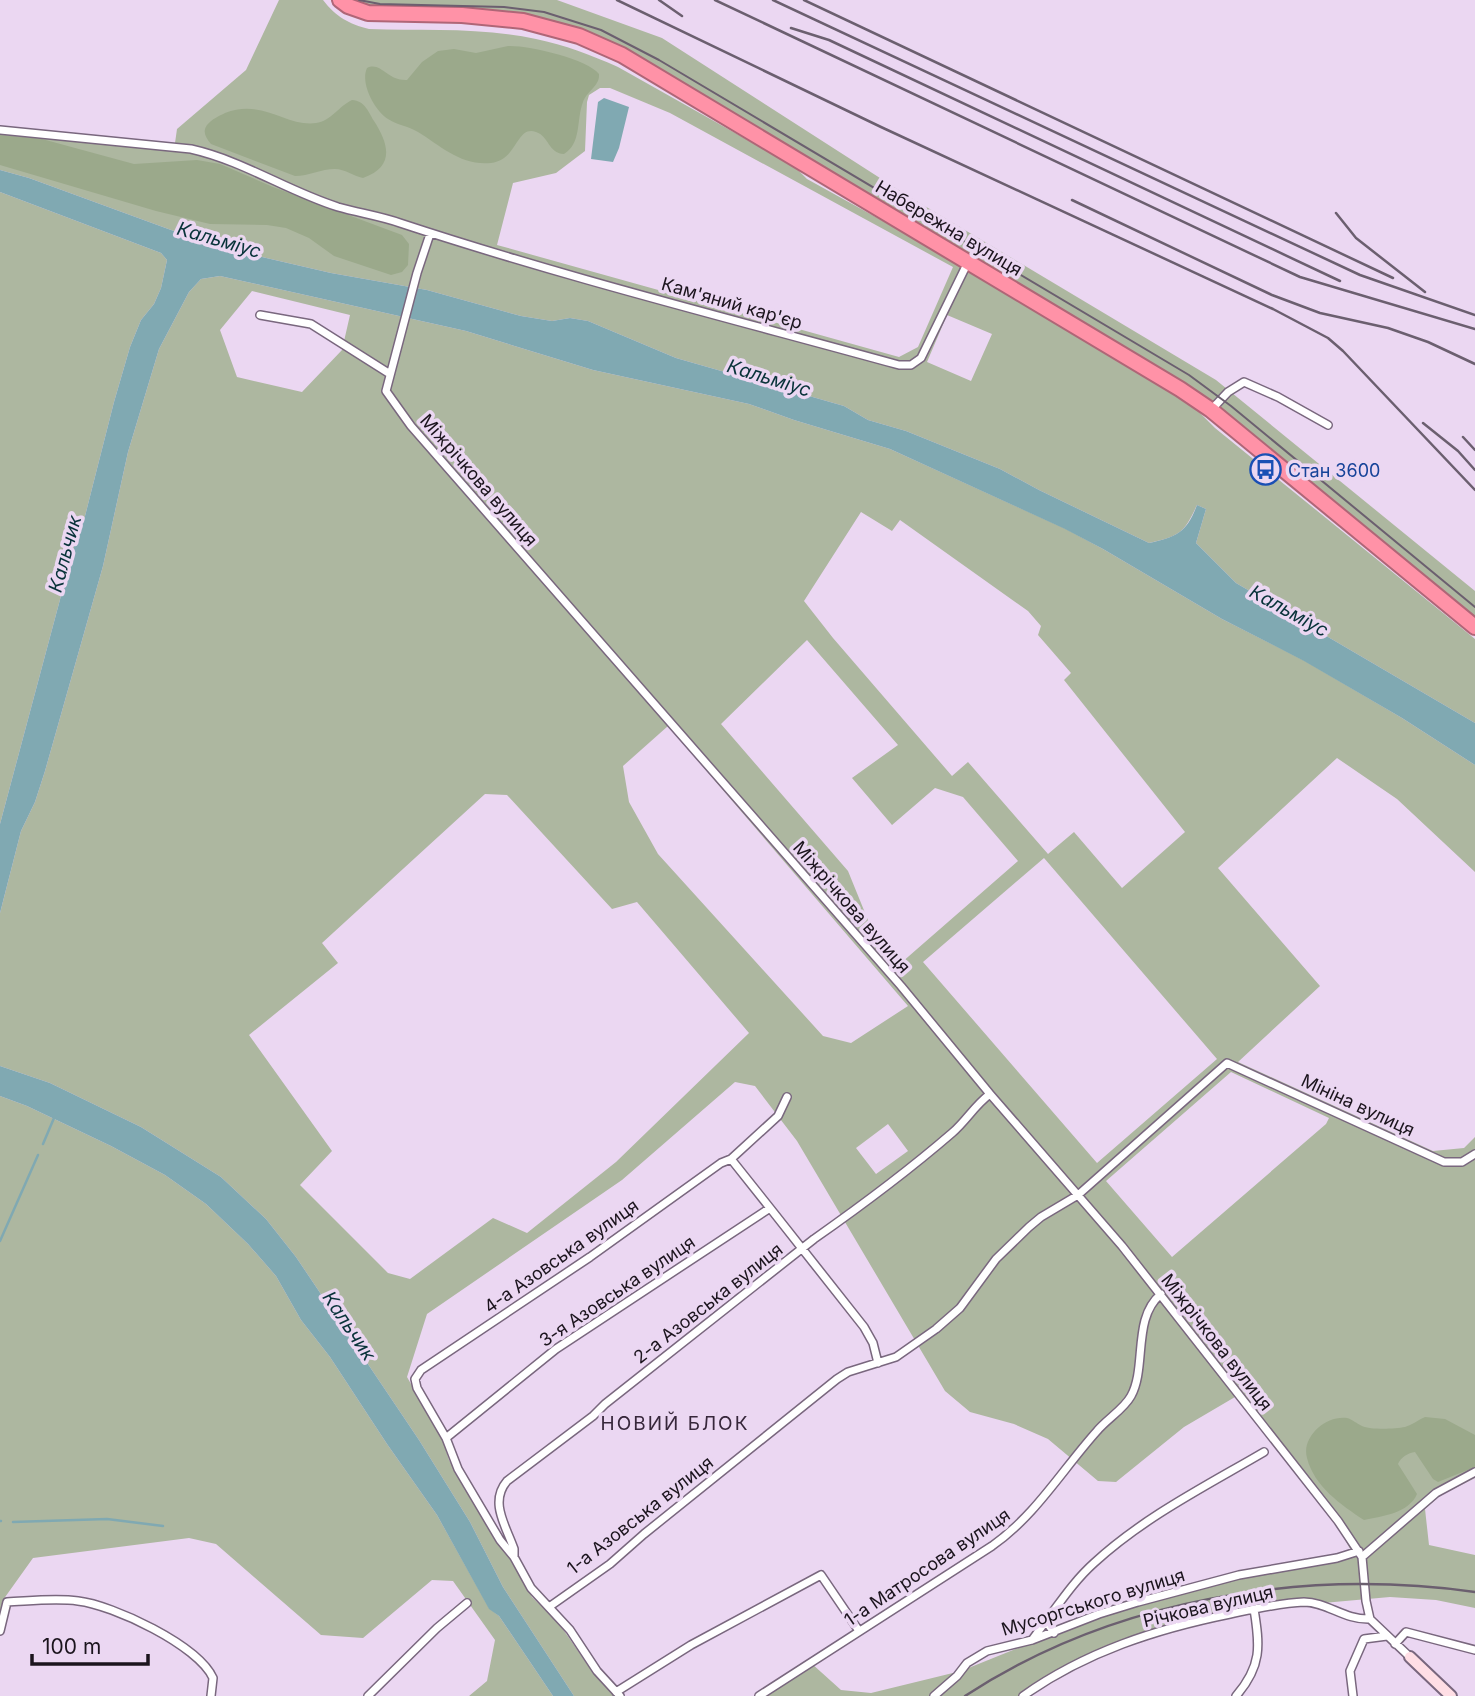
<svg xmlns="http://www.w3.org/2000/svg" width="1475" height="1696" font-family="Inter,sans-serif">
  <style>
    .green { fill: #adb7a0; fill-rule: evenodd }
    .forest { fill: #9ba98b }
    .water { fill: #80a9b2 }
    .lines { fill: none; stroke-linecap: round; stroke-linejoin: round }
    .stream { stroke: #80a9b2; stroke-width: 2.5 }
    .street-casing { stroke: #79677e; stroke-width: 10 }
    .secondary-casing { stroke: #79677e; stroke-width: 14 }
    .highway-casing { stroke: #af6677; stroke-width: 18 }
    .street { stroke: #fff; stroke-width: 7 }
    .secondary { stroke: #ffdee5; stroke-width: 10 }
    .highway { stroke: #ff92a7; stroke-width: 14 }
    .tram { stroke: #6b5f6f; stroke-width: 2 }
    .rail { stroke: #6b5f6f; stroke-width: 2.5 }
    .labels { text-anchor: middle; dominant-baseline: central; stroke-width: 7; stroke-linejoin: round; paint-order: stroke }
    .street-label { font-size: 18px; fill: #1b141d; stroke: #ebd7f2 }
    .transit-label { font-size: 18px; fill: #164399; stroke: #ebd7f2; text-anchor: start }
    .water-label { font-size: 19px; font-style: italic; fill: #083239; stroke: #ebd7f2 }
    .neighbourhood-label { font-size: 19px; letter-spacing: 2px; fill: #37273b; stroke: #ebd7f2 }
  </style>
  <rect width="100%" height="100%" fill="#ebd7f2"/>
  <path class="green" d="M279,0H323C336,17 349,24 369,29C424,31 482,27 536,39C565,45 591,55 618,67L794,166L807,179L966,267L1191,404L1215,428L1475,639V723L1236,583L1196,543L1206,509L1197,505C1184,533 1180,536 1149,543L1039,490L1000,469L906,431L868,420L844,406L676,358L588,321L570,318L552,321L521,316L427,290L331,273L262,257L182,234L29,178L0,170V126L175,143L177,129L246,70ZM600,88H610L670,113L953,267L918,347L899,357L497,245L513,183L556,173L585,151L587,102L589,95ZM947,315L992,334L971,381L927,362Z
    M348,0H557L662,38L908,196L1216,380L1475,591V619L1199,392L964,250L625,50L583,33L374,11Z
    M0,192L161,253L167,260L161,288L154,304L141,320L130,347L114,402L84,520L77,536L0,824Z
    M220,276L466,331L593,370L749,404L794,420L890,449L1066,529L1103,549L1222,619L1305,661L1402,718L1475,765V872L1397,799L1337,758L1218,868L1320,986L1238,1062L1433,1151L1464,1148L1475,1137V1478L1441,1495L1425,1509L1429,1545L1475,1555V1608L1436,1600L1390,1597L1323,1603L1254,1606L1192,1618L1105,1646L1069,1664L1018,1696H760L811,1663L841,1690L871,1693L961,1671L1140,1599L1353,1554L1335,1522L1235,1397L1184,1427L1116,1482L1098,1481L1048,1439L1014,1424L970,1412L945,1391L797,1141L755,1086L735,1082L622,1180L427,1314L407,1377L442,1438L449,1460L494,1538L507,1547L532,1597L558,1622L594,1674L615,1696H574L503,1587L470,1522L419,1440L296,1257L266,1219L221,1177L141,1127L50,1083L0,1066V913L21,831L35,802L45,771L103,566L128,452L159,349L189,292L201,279ZM252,291L350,315L342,350L302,392L237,377L220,330ZM861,512L892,531L900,520L1028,611L1041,626L1038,635L1071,673L1064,680L1185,832L1122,888L1074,832L1048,854L968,762L952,776L833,638L804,601ZM807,640L898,745L852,778L892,825L935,788L963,797L1018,861L901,963L872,930L848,871L721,724ZM668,726L908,1006L851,1043L823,1036L658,854L629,802L623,766ZM485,794L507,795L612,909L637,902L749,1033L616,1162L527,1233L493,1218L410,1279L388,1273L300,1185L332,1151L249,1035L338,963L322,943ZM1044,858L1217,1059L1097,1163L923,962ZM1231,1072L1329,1118L1326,1124L1172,1257L1106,1181ZM888,1124L908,1151L876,1174L856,1148Z
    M0,1096L27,1106L111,1146L165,1175L206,1204L248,1244L276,1276L301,1320L330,1357L387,1444L437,1515L489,1608L499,1616L553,1696H469L487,1681L495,1640L453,1581L432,1580L363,1638L321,1635L216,1544L189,1538L33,1558L3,1600L0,1613Z"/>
  <path class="forest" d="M508,46C527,45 588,59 599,74C600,86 587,91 583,102C576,120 582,143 564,154C548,153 549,136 536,132C516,125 518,160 491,163C461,166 441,146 418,132C408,126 397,125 388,119C374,110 360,83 367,68C381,61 387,81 407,80L422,62L438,51L454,49L476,53Z
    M352,100C365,101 368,111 374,121C389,144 395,167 363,178C353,176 345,169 335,169C321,169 309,176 295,176L211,144C206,138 202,132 207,125C212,119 219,116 225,113C262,98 286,127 316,123C331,121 339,106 352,100Z
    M0,135L42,139L134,164L197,160L220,164L273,187L402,235L409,244L408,265L402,272L391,275L334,256L309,238L286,228L267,225L210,224L156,211L0,165Z
    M1425,1417L1445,1419L1475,1435V1467L1438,1482L1433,1479L1415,1452C1408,1453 1401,1457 1398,1464L1417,1494C1409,1513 1383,1516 1364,1520C1341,1505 1314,1486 1307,1458C1301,1437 1326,1415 1347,1418C1352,1419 1357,1424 1362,1426C1371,1430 1395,1429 1405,1427C1412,1425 1418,1420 1425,1417Z"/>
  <path class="water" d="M604,98L629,107L619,148L613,162L591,159L598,102Z
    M0,170L29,178L182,234L262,257L331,273L427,290L521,316L552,321L570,318L588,321L676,358L844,406L868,420L906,431L1000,469L1039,490L1149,543C1177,537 1187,532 1197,505L1206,509L1196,543L1236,583L1475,723V765L1402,718L1304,661L1222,619L1103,549L1065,529L890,449L794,420L749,404L593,370L466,331L220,276L201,279L189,292L159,349L128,452L103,566L45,771L35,802L21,831L0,913V824L77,536L84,520L114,402L130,347L141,320L154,304L161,288L167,260L161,253L0,192Z
    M0,1066L50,1083L141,1127L221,1177L266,1219L296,1257L419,1440L470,1522L503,1587L574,1696H553L499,1616L489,1609L437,1515L387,1444L330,1357L301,1320L276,1276L248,1244L206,1204L165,1175L111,1146L27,1106L0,1096Z"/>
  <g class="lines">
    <path class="stream" d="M43,1144L54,1118
      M0,1241L38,1155
      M0,1521H1
      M13,1522L107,1519L163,1526"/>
    <defs>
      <path id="street" d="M0,130L191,149C244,161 287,191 338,207C359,213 380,216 400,223C564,277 732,319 899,365H911L921,358L968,262
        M430,234L417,273L386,391L411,426L901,986L990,1094L1122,1246L1338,1521L1362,1557L1366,1601L1370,1619L1410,1657
        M260,315L311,324L390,374
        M1211,410L1228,392L1244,382L1278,397L1328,425
        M770,1208L731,1159L778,1116L787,1097
        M446,1438L556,1349L770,1208L864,1327L873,1343L878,1363
        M514,1557V1549C506,1526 489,1502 507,1481L593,1416L605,1404L814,1239C861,1206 908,1171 952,1133C966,1121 975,1105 990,1094
        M1362,1557L1436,1493L1475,1472
        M549,1607L610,1564L644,1534L837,1379L848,1372L896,1357L936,1329L960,1308L996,1259L1029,1227L1041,1217L1078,1195L1227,1063L1444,1162H1462L1475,1154
        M1046,1621C1061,1601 1075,1580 1094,1563C1144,1517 1206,1486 1264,1452
        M0,1631L7,1602C30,1601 55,1598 78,1601C113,1605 198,1645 213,1678L211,1696
        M1032,1640L1046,1621L1054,1633
        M1395,1644L1406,1632L1475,1650
        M616,1692L691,1645L821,1575L859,1631
        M368,1696L437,1628L467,1603
        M620,1696L597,1671L570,1630L531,1588L514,1557L500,1540L458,1469L446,1438L417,1388L415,1379L421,1370L590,1257L721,1163L731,1159
        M759,1696L992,1546C1036,1515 1062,1470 1097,1431C1107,1419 1124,1409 1131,1396C1147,1367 1132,1318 1161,1294
        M934,1696L957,1676L967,1663L987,1651L1032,1640L1099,1614L1138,1602L1239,1575L1337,1558L1359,1551
        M1023,1696C1085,1652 1156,1629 1230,1614C1254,1609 1279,1603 1304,1602C1327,1602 1344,1620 1370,1619
        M1236,1696C1262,1666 1260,1646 1254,1609
        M1353,1696L1350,1671L1364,1639L1387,1636"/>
      <path id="secondary" d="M1410,1657L1451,1696"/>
      <path id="highway" d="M340,0L348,6L368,13L462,15L523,21L579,36L622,55L1180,389L1211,410L1475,627"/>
    </defs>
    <use href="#street" class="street-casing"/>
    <use href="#secondary" class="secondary-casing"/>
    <use href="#highway" class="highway-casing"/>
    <use href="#street" class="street"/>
    <use href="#secondary" class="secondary"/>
    <use href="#highway" class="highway"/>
    <path class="tram" d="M359,0L380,4L504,7L544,12L601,30L659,60L1189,375L1231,406L1475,607"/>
    <path class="rail" d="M617,0L881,127L1273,309L1328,338L1343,351L1475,490
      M659,0L682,16
      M715,0L1300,277L1475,329
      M773,0L1360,275L1475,315
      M804,0L1393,278
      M791,28L829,40L1340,281
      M1072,200L1272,295L1320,313L1388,328L1428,342L1475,364
      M1336,213L1356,238L1425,292
      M1423,423L1458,451L1475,470
      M1463,437L1475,450
      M965,1696C1113,1599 1302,1568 1475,1592"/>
  </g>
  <defs>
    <symbol id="bus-ring" viewBox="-11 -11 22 22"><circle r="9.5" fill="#ebd7f2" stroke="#1a4fb4" stroke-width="1.5"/><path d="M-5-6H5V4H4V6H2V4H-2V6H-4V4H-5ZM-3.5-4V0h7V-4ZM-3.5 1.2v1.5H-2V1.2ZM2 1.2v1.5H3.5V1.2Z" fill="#1a4fb4"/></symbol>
  </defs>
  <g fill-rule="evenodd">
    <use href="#bus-ring" x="1248" y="452" width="35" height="35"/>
  </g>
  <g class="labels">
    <g class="street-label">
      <text transform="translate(949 228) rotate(31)">Набережна вулиця</text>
      <text transform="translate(732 303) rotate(16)">Кам'яний кар'єр</text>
      <text transform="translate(479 480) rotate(49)">Міжрічкова вулиця</text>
      <text transform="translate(852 907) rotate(49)">Міжрічкова вулиця</text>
      <text transform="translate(1358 1105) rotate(25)">Мініна вулиця</text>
      <text transform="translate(561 1256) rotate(-35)">4-а Азовська вулиця</text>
      <text transform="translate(617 1291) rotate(-34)">3-я Азовська вулиця</text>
      <text transform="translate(708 1303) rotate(-38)">2-а Азовська вулиця</text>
      <text transform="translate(1217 1342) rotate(52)">Міжрічкова вулиця</text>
      <text transform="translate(640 1515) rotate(-38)">1-а Азовська вулиця</text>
      <text transform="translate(927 1567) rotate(-34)">1-а Матросова вулиця</text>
      <text transform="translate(1093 1602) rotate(-17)">Мусоргського вулиця</text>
      <text transform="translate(1208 1606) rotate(-13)">Річкова вулиця</text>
    </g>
    <g class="transit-label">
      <text x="1288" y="470">Стан 3600</text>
    </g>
    <g class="water-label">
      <text transform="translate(219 240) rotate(16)">Кальміус</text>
      <text transform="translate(769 378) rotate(17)">Кальміус</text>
      <text transform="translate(65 554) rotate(-75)">Кальчик</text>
      <text transform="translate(1289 611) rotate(29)">Кальміус</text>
      <text transform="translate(349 1326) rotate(56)">Кальчик</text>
    </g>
    <g class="neighbourhood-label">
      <text x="675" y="1423">НОВИЙ БЛОК</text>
    </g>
  </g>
  <path d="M32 1654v10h116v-10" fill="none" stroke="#1b141d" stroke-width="3.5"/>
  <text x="42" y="1654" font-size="21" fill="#1b141d" stroke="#ebd7f2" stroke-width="5" paint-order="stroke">100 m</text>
</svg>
